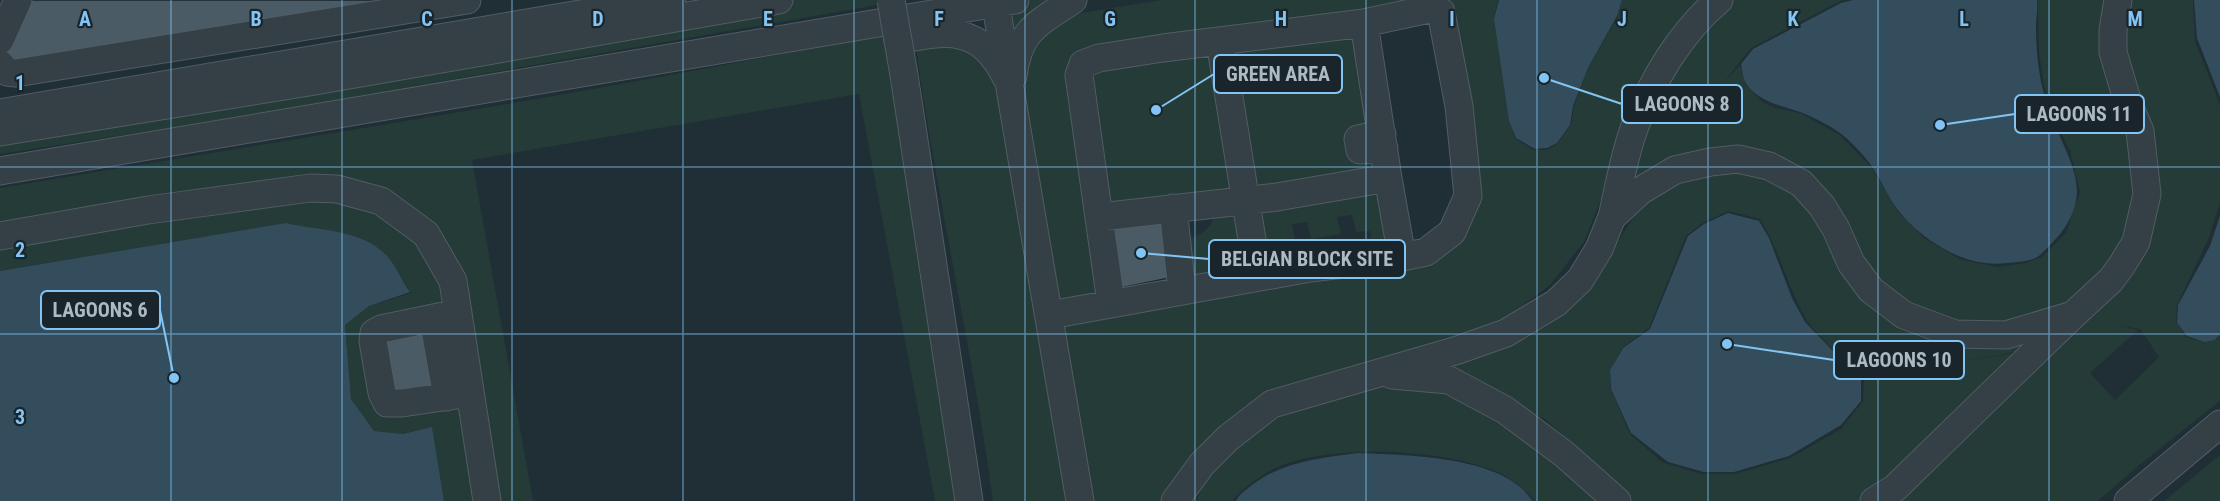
<svg xmlns="http://www.w3.org/2000/svg" width="2220" height="501" font-family="'Roboto Condensed',sans-serif">
  <style>
    .green { fill: #253b37; fill-rule: evenodd }
    .water { fill: #344d5d }
    .building { fill: #4b5b65; stroke: #1b262d; stroke-width: 1.5 }
    .lines { fill: none; stroke-linecap: round; stroke-linejoin: round }
    .minor-casing { stroke: #515d64; stroke-width: 29 }
    .minor { stroke: #343f46; stroke-width: 27 }
    .minor-bridge-casing { stroke: #515d64; stroke-width: 29; stroke-linecap: butt }
    .minor-bridge { stroke: #343f46; stroke-width: 27 }
    .grid { fill: none; stroke: #82c5f4; stroke-width: 1.5; stroke-opacity: 0.55 }
    .grid-label { font-size: 20px; text-anchor: middle; font-weight: bold; fill: #82c5f4; stroke: #19242b; stroke-width: 4.5; stroke-linejoin: round; paint-order: stroke }
    .leader { fill: none; stroke: #82c5f4; stroke-width: 2 }
    .callout-dot { fill: #82c5f4; stroke: #19242b; stroke-width: 2 }
    .callout { fill: #19242b; stroke: #82c5f4; stroke-width: 2 }
    .callout-label { font-size: 20px; text-anchor: middle; font-weight: bold; fill: #aebac3 }
  </style>
  <rect width="100%" height="100%" fill="#202e36"/>
  <path class="green" d="M787,0H882L883,4L191,125L0,154V133Z
    M1031,0H1068L1014,48L1005,6Z
    M1162,0H1498L1494,19L1509,121L1515,138L1533,150H1547L1557,144L1571,125L1574,106L1588,69L1617,18L1622,0H1710L1608,182L1584,242L1550,285L1493,328L1313,388L1168,501H1086L1058,317L1373,268L1462,226L1447,1L1070,59L1074,73L1107,289L1056,307L1018,84L1022,54L1062,16Z
    M1729,0H1845L1838,2L1751,48L1723,83L1740,65L1745,83L1762,102L1776,108L1800,113L1840,135L1872,168L1897,211L1924,238L1959,259L1998,267L2025,263L2042,257L2066,233L2080,192L2070,151L2053,117L2044,86L2039,52L2038,0H2107L2132,134L2138,196L2121,254L2078,296L2043,313L2012,323L1981,327L1915,310L1880,282L1767,155L1628,185L1646,132L1679,55Z
    M2128,0H2193L2195,41L2220,105V203L2208,240L2177,305L2176,322L2186,337C2199,341 2208,345 2220,336V401L2138,466L2098,501H1890L2141,247L2123,38ZM2119,325L2140,329L2159,357L2115,400L2090,373L2138,330Z
    M1353,30L1381,170L1257,190L1229,50Z
    M887,33L970,501H935L859,94L472,160L533,501H490L455,278L356,186L0,230V188C296,138 593,94 887,33Z
    M945,37L995,65L1072,501H993C972,347 936,195 915,41Z
    M1214,47L1237,194L1103,211L1089,68Z
    M1741,168L1790,186L1890,317L2042,334L2032,349L1948,364L2031,350L1859,501H1631L1600,475L1573,444L1545,419L1421,375L1563,314L1584,296L1642,203L1666,184ZM1728,211L1760,219C1779,249 1787,286 1805,317C1816,336 1848,363 1864,379L1863,401L1841,429L1790,458L1735,474H1701L1662,462L1630,434L1610,388V370L1622,348L1649,328L1686,236L1701,224Z
    M1376,188L1398,257L1263,274L1258,208ZM1352,215L1356,232L1370,231L1372,249L1286,261L1283,243L1295,239L1292,224L1307,222L1311,239L1341,234L1337,217Z
    M361,197L437,258L460,397L486,501H444L432,427L403,434L374,431L351,399L345,325L369,306L411,293L387,256L305,228L286,223L0,271V246L239,205Z
    M1237,215L1247,269L1193,277L1191,238C1201,234 1209,230 1213,219Z
    M1383,384L1408,385L1479,400L1604,501H1535C1523,488 1511,478 1495,471C1441,449 1343,445 1288,463C1267,470 1252,482 1235,497L1233,501H1196L1210,472L1232,451L1291,409Z
    M2220,455V501H2164Z"/>
  <path class="water" d="M1499,0H1622L1617,16L1588,68L1573,106L1570,125L1557,143L1547,148L1535,149L1516,138L1509,121L1494,19Z
    M1853,0H2037C2038,9 2036,18 2036,27C2036,48 2038,70 2043,90C2060,159 2111,191 2041,254C2033,262 2018,262 2007,263C1966,269 1921,240 1897,209C1888,197 1882,182 1874,170C1868,159 1850,140 1840,133C1829,125 1813,117 1800,112C1780,105 1758,102 1745,82C1743,77 1742,70 1741,64L1753,49L1841,3Z
    M2194,0H2220V97L2197,38Z
    M1728,213L1759,221L1769,238L1792,298L1805,322L1861,380V401L1841,425L1789,456L1734,472H1704L1668,462L1631,433L1611,389L1610,370L1623,348L1650,329L1688,236L1704,224Z
    M2220,216V335L2214,340L2205,342L2187,336L2177,323L2178,305L2210,246Z
    M286,223C319,231 362,229 387,256C396,266 402,281 410,292L369,306L345,325L351,399L374,431L403,434L432,427L444,501H0V271Z
    M1358,453C1404,455 1484,456 1520,487C1525,491 1529,497 1533,501H1236C1239,494 1246,490 1252,485C1284,461 1321,458 1358,453Z"/>
  <path class="building" d="M25,0H411L26,64L4,57L5,48Z
    M1167,219L1174,277L1116,289L1109,228Z
    M432,320L445,395L389,401L382,330Z"/>
  <g class="lines">
    <defs>
      <path id="minor" d="M995,0L1080,501
        M0,40L18,0
        M898,40C948,30 980,25 1006,77
        M1220,41L1258,277
        M0,64L7,72L16,73L467,0
        M904,75L969,501
        M1013,76C1019,30 1037,24 1073,0
        M0,113L580,14L672,0
        M0,132L309,82L779,0
        M1382,134L1358,139L1360,150L1384,148
        M0,171L1015,0
        M1388,178L1402,257
        M1173,208L1182,290
        M1100,217L1277,197L1388,178L1364,23
        M1612,217C1619,187 1624,155 1635,126C1652,80 1681,32 1719,0
        M0,236L148,210L310,188L337,189L381,201L426,234L453,281L487,501
        M458,313L381,329L374,333L373,341L382,393L387,403H402L470,393
        M1048,314L1061,313L1310,268L1402,257L1426,252L1452,232L1468,196L1459,106L1441,12L1429,9L1364,23L1163,48L1099,58L1083,64L1079,75L1111,303
        M2073,315L2111,280L2122,265L2136,242L2147,194L2140,131L2128,103L2113,52V30L2118,0
        M433,318L447,397
        M1392,375L1449,380L1505,410L1564,454L1617,501
        M1175,501L1202,464L1228,438L1272,404L1458,350L1506,333L1556,303L1580,280L1599,249L1612,217L1640,191L1675,170L1710,162L1738,159L1769,166L1801,183L1822,206L1836,229L1851,263L1871,290L1904,315L1955,334L2006,335L2073,315L1895,488L1874,501
        M2128,501L2220,424"/>
    </defs>
    <use href="#minor" class="minor-casing"/>
    <use href="#minor" class="minor"/>
    <defs>
      <path id="minor-bridge" d="M891,0L904,75"/>
    </defs>
    <use href="#minor-bridge" class="minor-bridge-casing"/>
    <use href="#minor-bridge" class="minor-bridge"/>
  </g>
  <path class="grid" d="M171,0V501M342,0V501M512,0V501M683,0V501M854,0V501M1025,0V501M1195,0V501M1366,0V501M1537,0V501M1708,0V501M1878,0V501M2049,0V501M0,167H2220M0,334H2220"/>
  <g class="grid-label">
    <text x="85" y="26">A</text>
    <text x="256" y="26">B</text>
    <text x="427" y="26">C</text>
    <text x="598" y="26">D</text>
    <text x="768" y="26">E</text>
    <text x="939" y="26">F</text>
    <text x="1110" y="26">G</text>
    <text x="1281" y="26">H</text>
    <text x="1452" y="26">I</text>
    <text x="1622" y="26">J</text>
    <text x="1793" y="26">K</text>
    <text x="1964" y="26">L</text>
    <text x="2135" y="26">M</text>
    <text x="20" y="90">1</text>
    <text x="20" y="257">2</text>
    <text x="20" y="424">3</text>
  </g>
  <path class="leader" d="M1156 110L1214 74M1544 78L1622 104M1940 125L2015 114M1141 253L1209 259M174 378L160 310M1727 344L1834 360"/>
  <g class="callout-dot">
    <circle cx="1156" cy="110" r="6"/>
    <circle cx="1544" cy="78" r="6"/>
    <circle cx="1940" cy="125" r="6"/>
    <circle cx="1141" cy="253" r="6"/>
    <circle cx="174" cy="378" r="6"/>
    <circle cx="1727" cy="344" r="6"/>
  </g>
  <g class="callout">
    <rect x="1214" y="55" width="128" height="38" rx="6"/>
    <rect x="1622" y="85" width="120" height="38" rx="6"/>
    <rect x="2015" y="95" width="129" height="38" rx="6"/>
    <rect x="1209" y="240" width="196" height="38" rx="6"/>
    <rect x="41" y="291" width="119" height="38" rx="6"/>
    <rect x="1834" y="341" width="130" height="38" rx="6"/>
  </g>
  <g class="callout-label">
    <text x="1278" y="81">GREEN AREA</text>
    <text x="1682" y="111">LAGOONS 8</text>
    <text x="2079" y="121">LAGOONS 11</text>
    <text x="1307" y="266">BELGIAN BLOCK SITE</text>
    <text x="100" y="317">LAGOONS 6</text>
    <text x="1899" y="367">LAGOONS 10</text>
  </g>
</svg>
